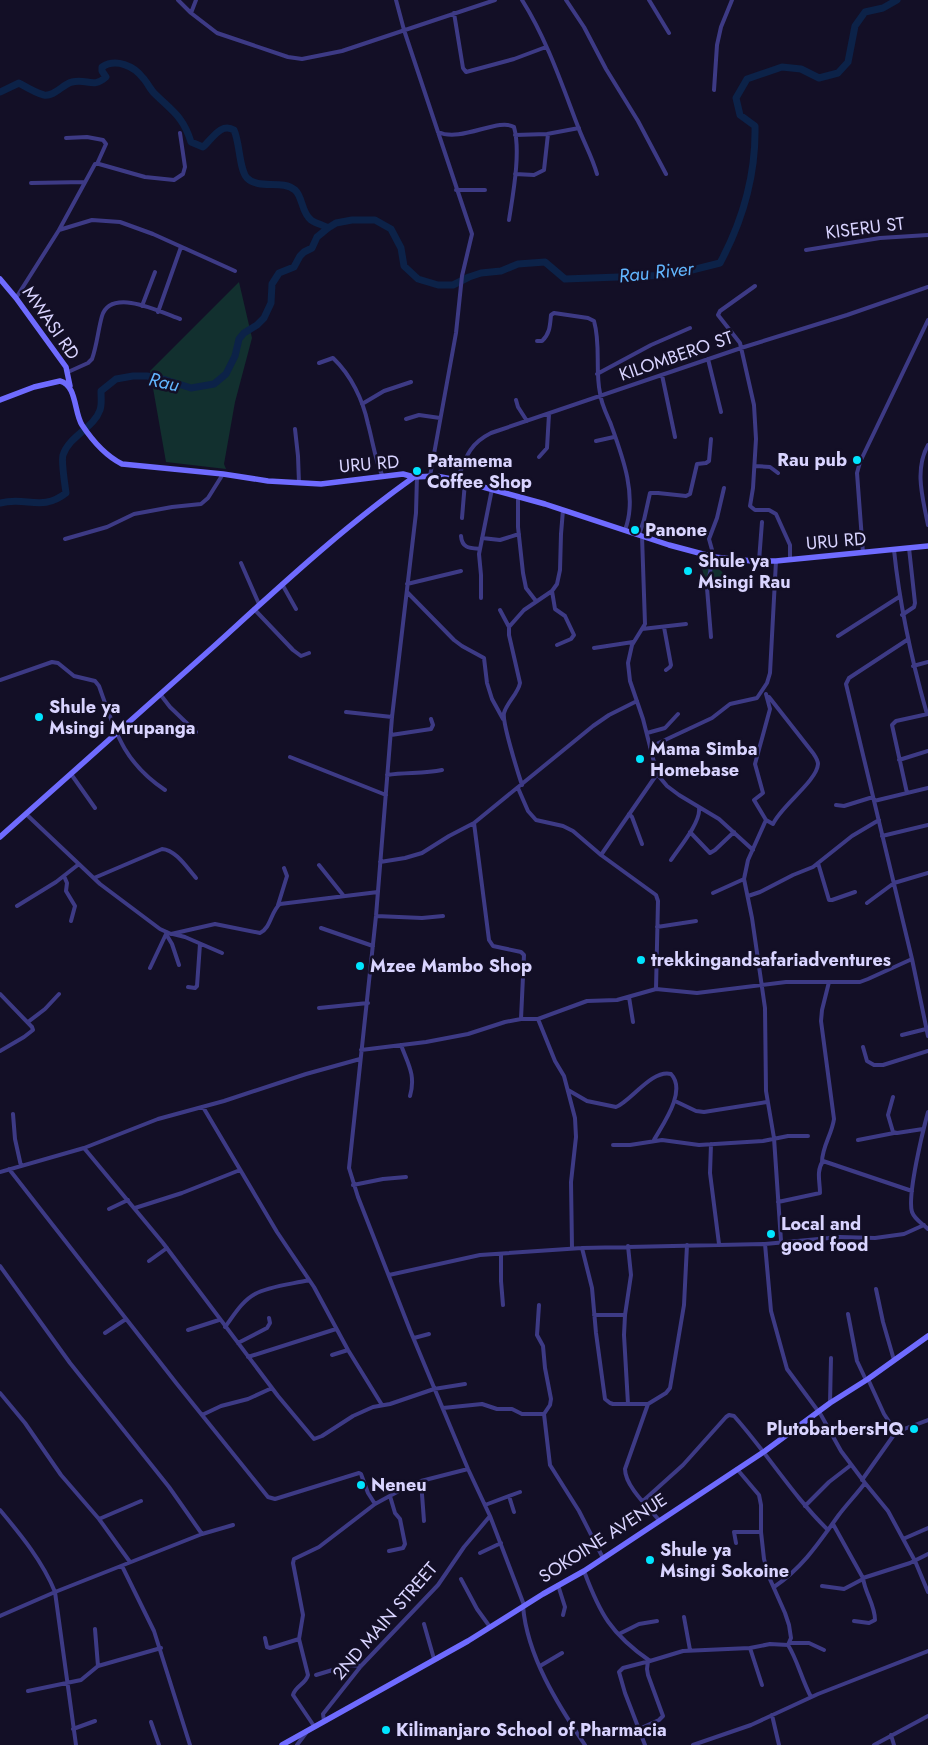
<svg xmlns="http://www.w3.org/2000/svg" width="928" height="1745" font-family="Jost,sans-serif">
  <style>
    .green { fill: #12302f }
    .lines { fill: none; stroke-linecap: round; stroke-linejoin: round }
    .river { stroke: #0c2248; stroke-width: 7 }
    .street { stroke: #3d3a85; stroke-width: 4 }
    .secondary { stroke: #6f6bff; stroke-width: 5.5 }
    .poi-dot { fill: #00e5ff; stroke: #130f26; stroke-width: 2 }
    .labels { text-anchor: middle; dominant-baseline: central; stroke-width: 5; stroke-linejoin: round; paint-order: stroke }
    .street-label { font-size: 18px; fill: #d9d4ff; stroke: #130f26 }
    .poi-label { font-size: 18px; font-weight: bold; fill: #d9d4ff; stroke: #130f26; text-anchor: start }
    .water-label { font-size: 19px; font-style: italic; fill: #62b6ff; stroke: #130f26 }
  </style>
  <rect width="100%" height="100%" fill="#130f26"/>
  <path class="green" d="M239,282L252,338L235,402L224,464L226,469L166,462L150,371Z
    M705,567C718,568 725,568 725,584L705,582L702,568Z"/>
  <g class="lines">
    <path class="river" d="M0,92L19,83C26,87 36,93 44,95C54,97 63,84 72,82C87,78 93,89 106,77L102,71V67C116,58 134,66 143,78C147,82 150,89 154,93C172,111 183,116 191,142L203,147C212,139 221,122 234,130C240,143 239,169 247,178C259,190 282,179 295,190C303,197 301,212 311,220C315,223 323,225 328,228
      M0,503C26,496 42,512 66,493C65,485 61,461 63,455C69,436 94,428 100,410C102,405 101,397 101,391L116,379L133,376H147L166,380L191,388L214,384L226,374L235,356L239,339L244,333L257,325L264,318L271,303L272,284L279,273L294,267L300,256L304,252L312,248L317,237L328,228L336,223L352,220H375L391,229L401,248L404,266L418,279L438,285H453L469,277L481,273L501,271L518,264L545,262L565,279L672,275L720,263C742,222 756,174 755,126L740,115L736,98L747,79L782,67L801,69L819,78L838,73L848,62L855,26L865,12L883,8L897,0"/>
    <path class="street" d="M178,0L191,13L217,33L288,57L302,59L342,51L495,0
      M396,0L404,30L472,234L462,276L456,333L430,476
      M522,0C546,38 561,82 577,124C583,141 592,156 597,174
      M566,0L584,27L606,69L638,121L666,174
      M649,0L669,33
      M191,13L196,0
      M454,13L463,68L466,72L514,59L546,47
      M714,90L717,45L721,27L732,0
      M438,132C461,143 499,117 514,127C521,152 513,194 509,220
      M515,135L547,134L579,128
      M66,138L87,137L103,140L106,144L97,164
      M515,174L534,175L544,170L548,134
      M31,183L85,182
      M456,190H485
      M59,230L92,220L120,222L153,234L235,271
      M806,250L880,238L928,235
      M755,286L720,311L718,315L740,343L754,405L756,439L753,488L750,506L755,510H769L776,514L790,545V560
      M16,298L59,230L95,164H99L145,177L174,180L183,174L185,167L180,133
      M142,306L155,272
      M158,312L181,247
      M537,341H542C550,334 550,325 551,315L554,313L588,318L594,321C601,345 595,370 600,393C601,403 606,413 610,422C622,455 638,496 625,530
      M708,359L721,412
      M319,363L333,358C351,375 363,400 368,424C373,442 375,461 383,477
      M68,372L88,363L92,359C97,345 98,330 102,316C111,287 161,312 180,319
      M597,374L651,345L690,328
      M662,375L675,437
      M516,400L518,407L527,421
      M362,404L384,391L411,382
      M406,419L419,415L440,418
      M295,429L298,456L299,483
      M596,441L614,437
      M928,445C914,470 923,499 928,525
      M539,457L547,448L549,414
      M755,466L770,467L778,473
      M417,476L416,513L392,717L376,916L349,1168L358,1197L410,1330L468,1469L490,1516L524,1605
      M457,480C466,457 469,444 491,433L741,348L847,315L928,287
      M518,497V527L523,573L526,588L536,601
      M462,518L465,482
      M639,535L644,520L650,493H658L686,496L690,494L697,464L706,463L709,461L711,439
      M461,536C462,548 469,548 480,549
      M642,536L645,624L632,645L628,663L630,681L643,719L657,774L667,786L679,795L719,819L753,850
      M482,538L500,540L519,534
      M65,539L107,527L134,514L172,507L201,504L208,498L223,474
      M894,550C900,608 911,658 927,714
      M863,553L857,473L860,462L928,320
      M714,557L709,539L717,518L724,488
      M759,561L762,522
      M241,563L259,604
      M282,584L296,609
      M407,584L461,571
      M552,591L555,609L565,616L574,635L571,639L557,645
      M407,592L454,640L462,646L484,658L487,683L492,699L503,719
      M481,598V575L479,554L492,489
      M254,609L293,650L301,656L309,653
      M500,610L509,627
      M902,615L914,607L915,603L909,548
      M664,627L671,665L670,667L666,670
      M642,629L686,624
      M838,636L899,597
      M711,637L707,588L711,567V556
      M907,640L849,678L846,684L912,959L928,1036
      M594,648L633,642
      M913,666L928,662
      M0,680L52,662L58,663L74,676L95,681L99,686C115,731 123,762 165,790
      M160,694L170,707L196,732
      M766,694L770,709L755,764L763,793L754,800L766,820L748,860L744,879L752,918L765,1008L766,1091L774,1138L781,1241
      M346,712L392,717
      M647,733L665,728L678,714
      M391,735L431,729L433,725L431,719
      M650,747L712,718L730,704L757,698L767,683L770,673L776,561
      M290,757L386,795
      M899,760L928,751
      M71,774L95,808
      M387,775C406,772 424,774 442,770
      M522,785C518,773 502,722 504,713C507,702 518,694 520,683L509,635V627L524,610L552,591L557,584L560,570L561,534L563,510
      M518,788L528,811L536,820L563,826L573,831L601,855L656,895L658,901L656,989
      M907,793L892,725L896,721L928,714
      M874,801L928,788
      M836,805L844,806L873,797
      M26,814L100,884L160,929L171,934L215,924L260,933C271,928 271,911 280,904L378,892
      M629,814L632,817L642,844
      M766,820L773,824C781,806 817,781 818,764C818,760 815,756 813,753L769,697
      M474,823L489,940L493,946L521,952L524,955L521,1019
      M690,832L710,853L715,850L734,832
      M882,836L928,825
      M601,855L657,774
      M671,860C679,848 701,822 699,808
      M380,862L405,858L422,853L449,836L474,823L593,726L609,715L637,701
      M818,863L829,900H832L855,892
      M319,865L343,895
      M64,876L67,883L66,891L75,906L71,921
      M94,878L162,849C176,850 187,868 196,878
      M713,893L744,879
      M748,896L760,892L793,875L813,867L852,836L879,820
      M867,903L894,883L928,873
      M278,905L287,876L284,868
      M17,906L56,882L79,864
      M376,916L422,918L443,916
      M657,927L696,921
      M321,928L373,946
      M166,934L172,944L179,965
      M173,934L185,937L222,953
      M150,968L167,932
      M188,987L195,988L197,986L200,944
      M0,994L32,1027L33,1030L24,1037L0,1051
      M629,997L633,1022
      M319,1008L368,1003
      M538,1019L555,1061L564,1076L575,1118L576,1137L571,1182L572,1248
      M28,1022L45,1009L59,994
      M902,1035L926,1029
      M401,1045C408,1064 416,1075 410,1096
      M863,1047L867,1061L874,1065H883L928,1051
      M361,1050L426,1042L468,1034L505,1022L521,1019H538L587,1001L617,1000L656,989L697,993L786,982H860L868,979L912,959
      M568,1090L587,1101L616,1107C631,1101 652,1069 671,1074C687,1091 663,1124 654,1140
      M893,1097L888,1115L893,1132L897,1133L923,1129
      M675,1101L696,1111L704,1112L767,1102
      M203,1107L277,1232L314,1287L348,1350L382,1405
      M928,1112C923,1130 907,1196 912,1212C915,1220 922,1223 928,1229
      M13,1114L15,1139L21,1166
      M858,1140L894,1133
      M711,1144L710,1173L719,1244
      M613,1145H630L662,1140L699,1145L763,1141L788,1136H808
      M84,1148L163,1243L278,1396L314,1439L322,1436L353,1416L373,1407L390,1404L434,1389L465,1384
      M822,1162C822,1147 832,1134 834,1119L821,1021L822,1010L829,982
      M9,1169L177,1384L268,1497L275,1499L359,1473L361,1474L368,1493L375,1504
      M0,1172L84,1148L158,1119L224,1101L306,1074L360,1059
      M353,1185L383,1179L406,1177
      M778,1202L820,1193C820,1182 816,1171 823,1161L912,1191
      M135,1208L182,1193L240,1170
      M109,1209L128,1200
      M765,1244L771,1311L787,1369L821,1415L841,1451L865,1483L888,1511L915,1561L928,1592
      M582,1248L592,1288L596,1333L605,1399L610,1403L613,1404H648
      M501,1255V1281L503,1305
      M149,1261L167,1248
      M0,1266L70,1363L169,1487L202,1534
      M389,1275L480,1255L582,1248L765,1244L840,1237L875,1238L904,1234L924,1225
      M876,1289L883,1322L894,1360
      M539,1305L537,1335L543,1346L545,1368L551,1399L550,1405L544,1414L550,1465L579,1511L603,1558
      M848,1314L857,1361L866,1380
      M594,1315H625
      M225,1327C234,1315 242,1301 255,1294C269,1286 293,1284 309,1280
      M188,1330L219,1320
      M105,1333L126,1319
      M414,1338L429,1334
      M238,1343L267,1328L270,1323L269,1318
      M332,1355L348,1350
      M248,1357L336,1329
      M868,1379L884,1414L896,1432
      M0,1393L25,1423L61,1475L99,1519L130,1562
      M830,1403L831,1358
      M628,1404L624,1335L625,1315L631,1275L628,1246
      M443,1408L482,1404L497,1409H512L522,1414H544
      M202,1415L221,1406L248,1399L272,1388
      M737,1469L759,1495L761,1505V1532L764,1559L769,1577L785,1613L789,1625L791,1638L788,1645
      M862,1480L896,1432L928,1420
      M421,1481L424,1521
      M509,1496L514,1512
      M643,1501L683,1465L726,1417L729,1415L734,1416C767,1453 793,1496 828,1530
      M485,1505L520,1492
      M805,1506L829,1482L851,1465
      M0,1510C21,1535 43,1562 55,1592L0,1616
      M99,1519L141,1501
      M659,1520C648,1507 625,1486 625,1469L648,1404L666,1393L670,1388L684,1305L687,1245
      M833,1524L863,1578L910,1563L928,1554
      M903,1539L928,1528
      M736,1543L734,1532H761
      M389,1551L403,1548L405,1544L400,1519L395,1513L390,1496
      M480,1553L501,1543
      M122,1566L154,1631L190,1745
      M584,1571C600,1614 611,1634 650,1661L683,1651L750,1648L770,1644L788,1645C797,1659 802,1680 811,1697
      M461,1579L477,1609L490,1627
      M558,1585L565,1607L563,1615
      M822,1586L844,1589L863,1579
      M774,1587C802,1568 818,1544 838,1516C846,1505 856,1495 865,1483
      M523,1606C527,1656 558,1705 585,1745
      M684,1617L690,1650
      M854,1621L869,1623L875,1620C875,1605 865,1593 863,1578
      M424,1624L434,1659
      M95,1629L98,1666
      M619,1634L639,1624L657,1621
      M265,1638L267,1647L270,1648L299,1639
      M790,1643H809L824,1650
      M750,1648L762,1685
      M540,1666L562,1653
      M316,1675L349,1665L361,1666
      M28,1691L81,1680L98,1666L161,1648
      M772,1715L779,1745
      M324,1721L323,1714L361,1666L438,1585L464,1547L490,1516
      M151,1722L159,1745
      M314,1726L293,1695C295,1686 306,1684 308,1675L299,1639L303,1615L293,1563L294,1559L319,1547L375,1504L397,1492L421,1481L468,1469
      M73,1729L95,1721
      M639,1729L659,1720L663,1716L648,1675L647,1669L648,1661
      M891,1735L894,1745
      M76,1745L55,1592L202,1534L233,1525
      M297,1745L306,1733
      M645,1745L625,1693L619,1672L623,1668L650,1661
      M693,1745L751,1725L818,1694L928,1651
      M874,1745L928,1716"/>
    <path class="secondary" d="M0,279L16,298L66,367L70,386
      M0,400L34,387L60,381C77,385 74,413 82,425C92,440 106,456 122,464L223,474L268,481L321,484L403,474L414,477L436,476L457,480L545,504L669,545L714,557L752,561H776L928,546
      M0,837C71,774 142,711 212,648C277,589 342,528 414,477
      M282,1745L468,1641L543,1594L584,1571L765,1451L830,1403L868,1379L928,1336"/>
  </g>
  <g class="poi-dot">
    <circle cx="857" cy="460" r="5"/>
    <circle cx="417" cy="471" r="5"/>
    <circle cx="635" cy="530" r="5"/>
    <circle cx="688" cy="571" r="5"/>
    <circle cx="39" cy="717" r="5"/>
    <circle cx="640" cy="759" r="5"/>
    <circle cx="641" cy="960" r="5"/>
    <circle cx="360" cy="966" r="5"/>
    <circle cx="771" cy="1234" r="5"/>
    <circle cx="914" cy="1429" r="5"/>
    <circle cx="361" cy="1485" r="5"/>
    <circle cx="650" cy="1560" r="5"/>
    <circle cx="386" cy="1730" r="5"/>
  </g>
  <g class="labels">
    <g class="street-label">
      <text transform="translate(865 228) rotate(-7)">KISERU ST</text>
      <text transform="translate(51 323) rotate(55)">MWASI RD</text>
      <text transform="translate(676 356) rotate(-19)">KILOMBERO ST</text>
      <text transform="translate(369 464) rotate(-5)">URU RD</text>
      <text transform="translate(836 541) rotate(-5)">URU RD</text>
      <text transform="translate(603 1538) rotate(-33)">SOKOINE AVENUE</text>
      <text transform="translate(385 1621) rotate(-49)">2ND MAIN STREET</text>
    </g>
    <g class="poi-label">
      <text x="847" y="460" text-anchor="end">Rau pub</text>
      <text x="427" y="461">Patamema<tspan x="427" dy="21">Coffee Shop</tspan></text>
      <text x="645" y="530">Panone</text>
      <text x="698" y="561">Shule ya<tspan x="698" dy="21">Msingi Rau</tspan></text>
      <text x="49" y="707">Shule ya<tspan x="49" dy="21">Msingi Mrupanga</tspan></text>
      <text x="650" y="749">Mama Simba<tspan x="650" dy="21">Homebase</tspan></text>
      <text x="651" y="960">trekkingandsafariadventures</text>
      <text x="370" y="966">Mzee Mambo Shop</text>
      <text x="781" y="1224">Local and<tspan x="781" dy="21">good food</tspan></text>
      <text x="904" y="1429" text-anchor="end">PlutobarbersHQ</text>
      <text x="371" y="1485">Neneu</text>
      <text x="660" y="1550">Shule ya<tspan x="660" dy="21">Msingi Sokoine</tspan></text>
      <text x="396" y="1730">Kilimanjaro School of Pharmacia</text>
    </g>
    <g class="water-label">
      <text transform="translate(656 272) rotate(-6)">Rau River</text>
      <text transform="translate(164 382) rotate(13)">Rau</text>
    </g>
  </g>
</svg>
